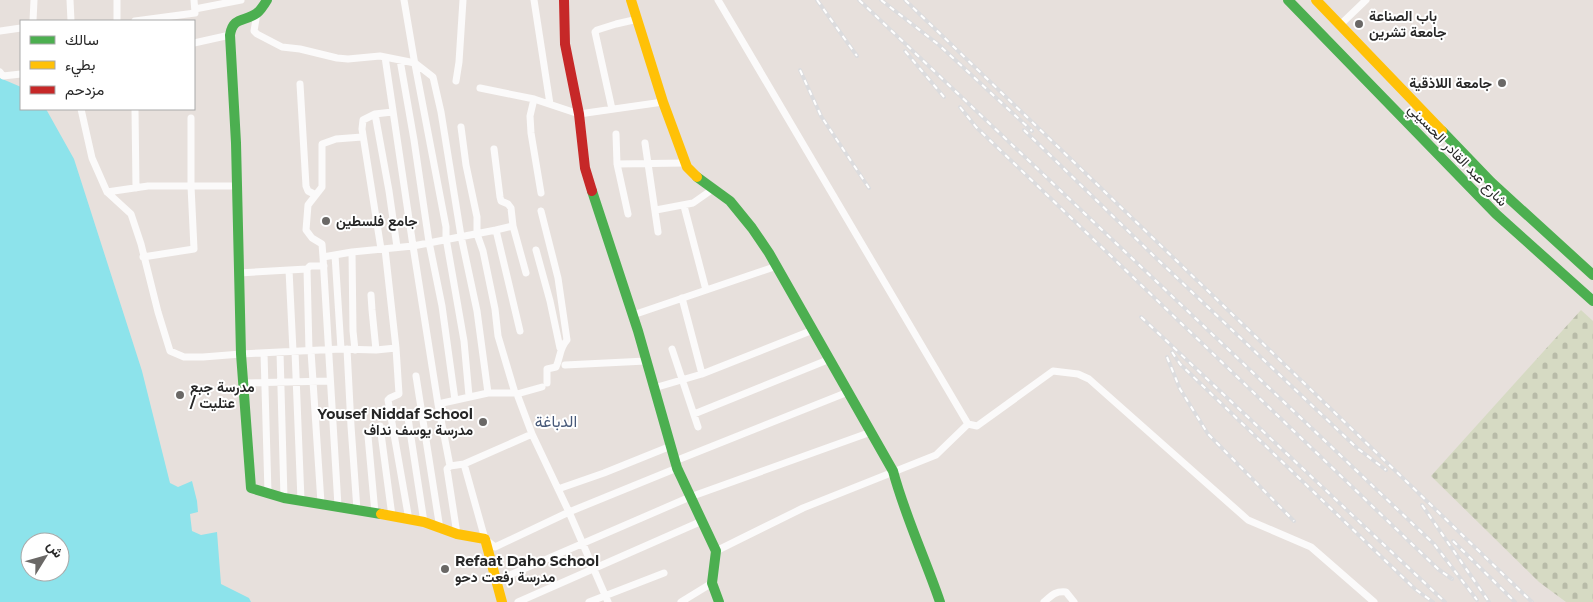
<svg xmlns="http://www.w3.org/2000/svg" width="1593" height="602" font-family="Montserrat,Vazirmatn,sans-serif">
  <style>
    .cemetery { fill: url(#cemetery-stones) }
    .water { fill: #8de3eb; fill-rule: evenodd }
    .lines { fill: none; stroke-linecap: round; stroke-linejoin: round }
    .street { stroke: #fbfafa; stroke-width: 7 }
    .fast { stroke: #4caf50; stroke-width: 10 }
    .slow { stroke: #ffc107; stroke-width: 10 }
    .jam { stroke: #c62828; stroke-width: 10 }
    .rail-casing { stroke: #dcdcde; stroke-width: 4 }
    .rail { stroke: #fff; stroke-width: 2; stroke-dasharray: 5.5; stroke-linecap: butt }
    .poi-dot { fill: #6a6866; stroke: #fff; stroke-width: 2 }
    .labels { text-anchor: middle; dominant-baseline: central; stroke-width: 4; stroke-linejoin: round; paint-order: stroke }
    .poi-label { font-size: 14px; font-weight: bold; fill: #272727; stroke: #fff; text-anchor: start }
    .street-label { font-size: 14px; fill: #272727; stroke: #fff }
    .quarter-label { font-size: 16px; fill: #475979; stroke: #fff }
  </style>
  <defs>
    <pattern id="cemetery-stones" width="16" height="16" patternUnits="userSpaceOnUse" patternTransform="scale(1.25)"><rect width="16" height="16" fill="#d6dac3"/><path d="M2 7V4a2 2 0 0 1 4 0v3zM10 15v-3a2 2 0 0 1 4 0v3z" fill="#b8bba8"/></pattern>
  </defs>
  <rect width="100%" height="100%" fill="#e7e0dc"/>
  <path class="cemetery" d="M1581,310L1593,321V602H1566L1539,582L1431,476Z"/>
  <path class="water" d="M0,78L21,87V109H46L74,159L142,371L170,483L178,487L192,481L197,501L198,512L190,514L192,531L201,535L217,532L221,584L249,598L251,602H0ZM30,542H60V572H30Z"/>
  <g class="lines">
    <path class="street" d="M70,0L71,21
      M117,0V21
      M404,0L414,59L446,227V238L464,341L469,396
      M534,0L550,104
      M718,0L968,424
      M195,9L241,0
      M257,13L254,31L257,34L282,47L300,49L337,58L348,59L380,56L415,63L433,77L441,112L461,236L477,311L488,393
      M33,21L34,0
      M135,21L195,13L194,0
      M1340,25L1366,0
      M0,31L21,28
      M194,43L230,35
      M385,57L413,246L496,230L520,331
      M400,60L414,140L429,242L442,306L455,400
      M0,72L3,76L21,74
      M456,81L459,62L463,0
      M300,84L306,186L308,191L316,195
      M480,88L534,99L579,114L663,102
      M534,99L530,116L531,133L541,193
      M81,109L92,158L107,192L131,214L141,244L158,312L170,351L184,357H203L241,354L341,349L376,350L396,348
      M135,109L136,188
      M612,109L595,32L597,30L616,24L638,19
      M375,114L389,191L397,247
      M461,127L466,165L477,217V234L483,251L495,309L498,336L515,393H488L438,404L450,466L464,464L532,434
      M616,134L617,164L628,214
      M645,143L658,232
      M494,149L500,197L501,201L508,204L511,208L513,226L526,273
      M617,164L685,163
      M107,192L148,186H191V118
      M684,206L706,290
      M656,210L693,203L713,189
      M541,211L558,278L567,340C559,349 561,356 556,367L547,369V383
      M496,230L513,226
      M381,249L362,129L363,120L375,114L392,112
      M385,249L396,348L399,394L390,398L388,400L409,520
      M536,250L550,301L560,348
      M352,252L353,331L355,350
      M335,255L341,349
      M143,257L194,249L191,186H237
      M323,257L352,252L413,246L438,404
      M239,273L289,270
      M371,295L372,310L376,350
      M682,298L702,374
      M633,315L777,266
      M347,349L351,426L357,510
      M672,349L698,427
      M293,351L289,270L307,269
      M295,351L301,500
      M309,351L307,269L310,266H324
      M311,351L321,503
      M280,352L284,498
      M264,353L268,493
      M565,365L646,361
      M416,376L440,529
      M243,383L330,381
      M654,388L702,374L813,330
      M515,393L517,394L532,434L569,512L608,602
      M517,394L542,387
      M694,414L830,359
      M408,418L424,522
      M380,426L392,516
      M368,436L375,513
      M675,461L848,392
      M464,464L485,539L495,547L569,512L677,468
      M450,466L447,469L457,534
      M558,489L604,473L671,446
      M338,506L323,257L322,244L312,238L306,230L308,205L322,187V144L336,139L362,137
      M716,551L803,508L936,455L968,424L977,426L1053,371L1078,374L1089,379L1248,520L1311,547L1374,602
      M496,581L690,497L871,432
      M518,602L702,521
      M589,602L664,573
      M681,602L712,583
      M1044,602C1052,595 1055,591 1066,592L1074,602"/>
    <path class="fast" d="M267,0C264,5 261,10 257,13C245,22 233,16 230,35L236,143L241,354L251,488L284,498L381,514
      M1288,0L1496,214L1593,301
      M1442,131L1491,182L1593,275
      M697,177L730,201L752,228L769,253L893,471C905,516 925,558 940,602
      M592,191L638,331L677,468L716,551L712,583L719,602"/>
    <path class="slow" d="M631,0L663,102L687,167L697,177
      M1316,0L1442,131
      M381,514L424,522L457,534L485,539L502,602"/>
    <path class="jam" d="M564,0L565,44L579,114L585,168L592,191"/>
    <defs>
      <path id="rail" d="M817,0L857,56
        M859,0L1434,544L1477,600
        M881,0L939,45L1032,131
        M905,0L1532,602
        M905,51L944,97
        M800,70L821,116L869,188
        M960,107L976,127L1438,569L1452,579
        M1024,130L1157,259L1357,448L1386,470
        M1141,317L1445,602
        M1172,352L1180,364L1415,589L1433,602
        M1167,357L1180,389L1208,434L1294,521
        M1422,505L1489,602
        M1453,541L1515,602"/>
    </defs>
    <use href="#rail" class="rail-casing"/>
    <use href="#rail" class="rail"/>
  </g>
  <g class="poi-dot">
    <circle cx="1359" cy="24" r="5"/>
    <circle cx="1502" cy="83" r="5"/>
    <circle cx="326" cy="221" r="5"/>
    <circle cx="180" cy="395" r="5"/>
    <circle cx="483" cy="422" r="5"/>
    <circle cx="445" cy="569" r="5"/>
  </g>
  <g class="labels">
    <g class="poi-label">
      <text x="1369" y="16">باب الصناعة<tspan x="1369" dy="16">جامعة تشرين</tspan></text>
      <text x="1492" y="83" text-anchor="end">جامعة اللاذقية</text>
      <text x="336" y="221">جامع فلسطين</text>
      <text x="190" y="387">مدرسة جبع<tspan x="190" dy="16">/ عتليت</tspan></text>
      <text x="473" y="414" text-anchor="end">Yousef Niddaf School<tspan x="473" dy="16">مدرسة يوسف نداف</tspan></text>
      <text x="455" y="561">Refaat Daho School<tspan x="455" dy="16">مدرسة رفعت دحو</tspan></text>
    </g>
    <g class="street-label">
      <text transform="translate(1458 155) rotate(46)">شارع عبد القادر الحسيني</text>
    </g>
    <g class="quarter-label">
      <text x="556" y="421">الدباغة</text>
    </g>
  </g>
  <rect x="20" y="20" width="175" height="90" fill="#ffffff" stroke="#a9a9a9"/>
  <rect x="30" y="36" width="25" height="8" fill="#4caf50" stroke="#a9a9a9"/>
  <text x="65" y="45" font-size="15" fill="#272727">سالك</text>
  <rect x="30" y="61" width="25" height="8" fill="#ffc107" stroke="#a9a9a9"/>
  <text x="65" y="70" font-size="15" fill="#272727">بطيء</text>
  <rect x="30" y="86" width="25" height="8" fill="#c62828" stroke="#a9a9a9"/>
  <text x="65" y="95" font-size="15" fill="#272727">مزدحم</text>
  <g transform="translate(45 557) rotate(53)"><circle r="24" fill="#ffffff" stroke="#a9a9a9"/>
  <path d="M0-4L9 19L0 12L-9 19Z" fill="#6a6866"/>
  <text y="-8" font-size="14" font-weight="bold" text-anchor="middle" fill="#272727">ش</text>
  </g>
</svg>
